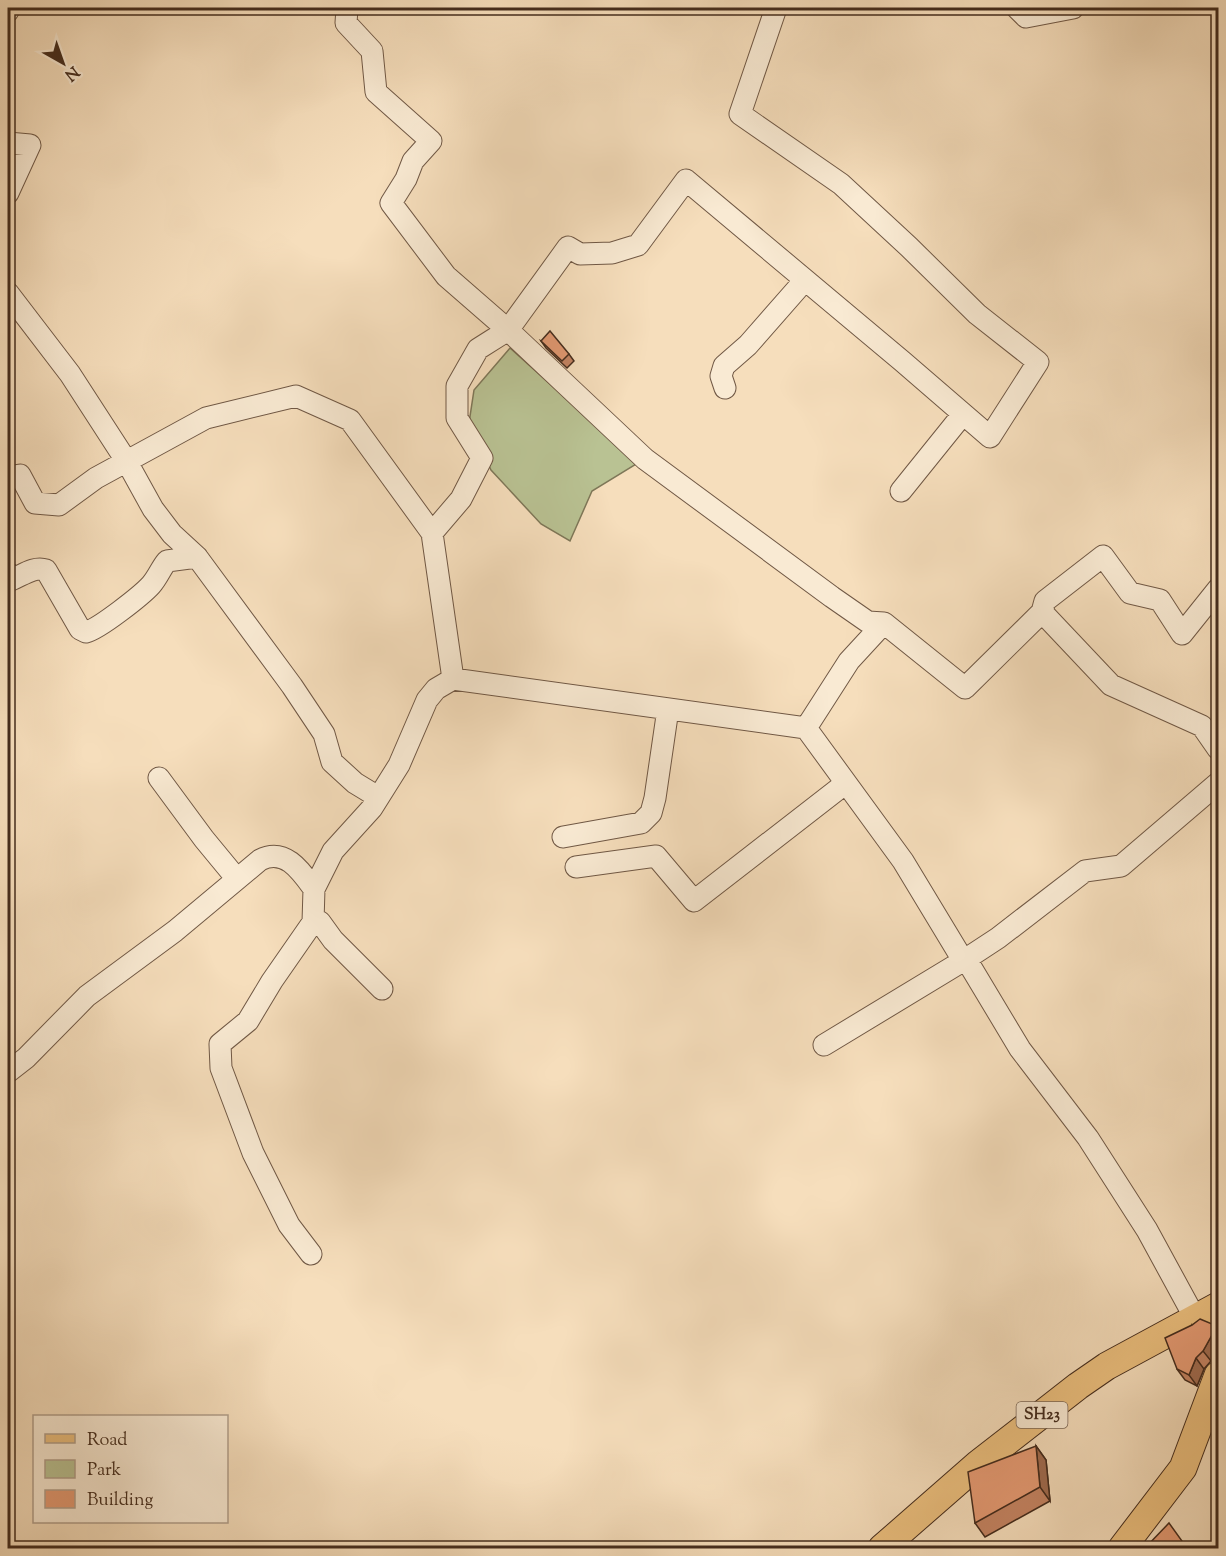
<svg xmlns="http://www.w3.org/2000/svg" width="1226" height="1556" font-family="'Sorts Mill Goudy',serif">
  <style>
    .green { fill: #b9c293; stroke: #7e7758; stroke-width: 1.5 }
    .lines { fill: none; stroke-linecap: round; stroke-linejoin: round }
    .minor-casing { stroke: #705845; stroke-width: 23 }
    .major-casing { stroke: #442c1d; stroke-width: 29 }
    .minor { stroke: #f9ead3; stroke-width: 21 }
    .major { stroke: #ebbf7e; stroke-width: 27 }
    .wall { fill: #c48463; stroke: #442c1d; stroke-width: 1.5 }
    .shaded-wall { fill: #a06c50; stroke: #442c1d; stroke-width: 1.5 }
    .building { fill: #e49a73; stroke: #442c1d; stroke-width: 1.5 }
    .labels { text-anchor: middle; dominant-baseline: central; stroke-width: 6; stroke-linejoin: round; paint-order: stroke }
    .shield { fill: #f9ead3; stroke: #7a6554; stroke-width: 1.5 }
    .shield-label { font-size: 16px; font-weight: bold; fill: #442c1d }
  </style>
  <rect width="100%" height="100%" fill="#f6debc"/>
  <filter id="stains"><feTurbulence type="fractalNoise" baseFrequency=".00333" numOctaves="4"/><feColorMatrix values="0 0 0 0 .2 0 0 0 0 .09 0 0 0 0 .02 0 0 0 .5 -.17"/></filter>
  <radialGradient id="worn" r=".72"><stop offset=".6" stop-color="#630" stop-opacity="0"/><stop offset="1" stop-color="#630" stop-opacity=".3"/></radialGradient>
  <path class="green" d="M510,348L638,463L592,491L570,541L541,524L491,470L469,423L474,390Z"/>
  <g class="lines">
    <defs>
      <path id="minor" d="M347,8L346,23L372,51L376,92L431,141L413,161L406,179L391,203L446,276L508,330L568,247L580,254L612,253L638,245L686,180L902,361L990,437L1038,362L977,314L909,247L841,184L740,114L776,8
        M1017,8L1026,17L1073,8
        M8,11V8
        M8,143L30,145L8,193
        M8,293L70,374L127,462L153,509L172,534L197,557L292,686L324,734L332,762L355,783L378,797
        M725,388L721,376L724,366L748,345L805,280
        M8,477L20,475L35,503L59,505L96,478L206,418L296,396L350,420L432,533L453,679L806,728L903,861L958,952L966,959L998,938L1085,871L1121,866L1218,783
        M901,491L963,414
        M432,533L461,499L482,458L457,418V386L478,349L508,330L645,459L832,597L868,622L884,623L965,688L1042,612L1111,685L1202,726L1218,749
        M8,573L11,580C23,575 34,566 46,570L80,629L86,632C99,629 142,595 151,585C158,577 161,568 167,561L197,557
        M1042,612L1045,601L1103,556L1130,593L1160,600L1182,634L1218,589
        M806,728L849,661L884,623
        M159,778L204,839L237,879
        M563,837L641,823L651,813L655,798L668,709
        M576,867L656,856L694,901L846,783
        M313,922H320L333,940L382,989
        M824,1045L966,959L1020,1049L1088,1138L1147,1230L1196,1320
        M8,1072L26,1058L87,996L175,931L260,860C285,847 301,871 314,889L333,851L372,808L399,765L427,700L436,689L453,679
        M311,1254L289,1225L253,1153L221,1068L220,1044L248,1021L272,981L313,922L314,889"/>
      <path id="major" d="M882,1548L978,1464L1078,1386L1107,1366L1218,1306
        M1122,1548L1183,1468L1218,1375"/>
    </defs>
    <use href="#minor" class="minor-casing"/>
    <use href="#major" class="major-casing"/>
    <use href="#minor" class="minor"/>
    <use href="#major" class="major"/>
  </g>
  <path class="wall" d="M541,341L569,354L574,361L567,368L546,348Z
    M1192,1325L1211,1361L1204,1369L1197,1386L1185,1380L1177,1369Z
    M1036,1446L1046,1460L1050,1501L985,1537L975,1523Z"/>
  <path class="shaded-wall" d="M1217,1326L1218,1328V1348L1211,1361L1203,1351Z
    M1196,1358L1204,1369L1197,1386L1189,1375Z
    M1036,1446L1046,1460L1050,1501L1040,1487Z"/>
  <path class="building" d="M550,331L569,354L562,361L541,341Z
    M1200,1319L1217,1326L1203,1351L1196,1358L1189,1375L1177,1369L1165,1338L1192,1325Z
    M1036,1446L1040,1487L975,1523L968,1472Z
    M1169,1523L1187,1548H1145Z"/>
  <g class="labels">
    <rect class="shield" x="1016.5" y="1402" width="51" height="26" rx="4.5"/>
    <g class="shield-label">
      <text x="1042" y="1415">SH23</text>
    </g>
  </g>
  <rect width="1226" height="1556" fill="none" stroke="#f6debc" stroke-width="30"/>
  <rect x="9" y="9" width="1208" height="1538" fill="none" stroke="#442c1d" stroke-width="3"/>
  <rect x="15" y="15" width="1196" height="1526" fill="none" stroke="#442c1d" stroke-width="1.5"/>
  <rect x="33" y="1415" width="195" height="108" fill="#f9ead3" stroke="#b19e8a" stroke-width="1.5"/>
  <rect x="45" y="1434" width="30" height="9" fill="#ebbf7e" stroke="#b19e8a" stroke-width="1.5"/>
  <text x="87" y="1445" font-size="18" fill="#442c1d">Road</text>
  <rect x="45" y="1460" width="30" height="18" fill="#b9c293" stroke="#b19e8a" stroke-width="1.5"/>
  <text x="87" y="1475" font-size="18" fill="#442c1d">Park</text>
  <rect x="45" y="1490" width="30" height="18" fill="#e49a73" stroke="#b19e8a" stroke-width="1.5"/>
  <text x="87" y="1505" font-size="18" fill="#442c1d">Building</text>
  <g transform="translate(63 63) rotate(140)" stroke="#f9ead3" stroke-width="4.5" paint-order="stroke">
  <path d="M0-4.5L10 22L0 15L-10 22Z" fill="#442c1d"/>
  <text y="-9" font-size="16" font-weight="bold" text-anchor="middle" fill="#442c1d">N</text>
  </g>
  <rect width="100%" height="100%" filter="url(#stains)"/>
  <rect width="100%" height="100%" fill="url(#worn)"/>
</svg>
